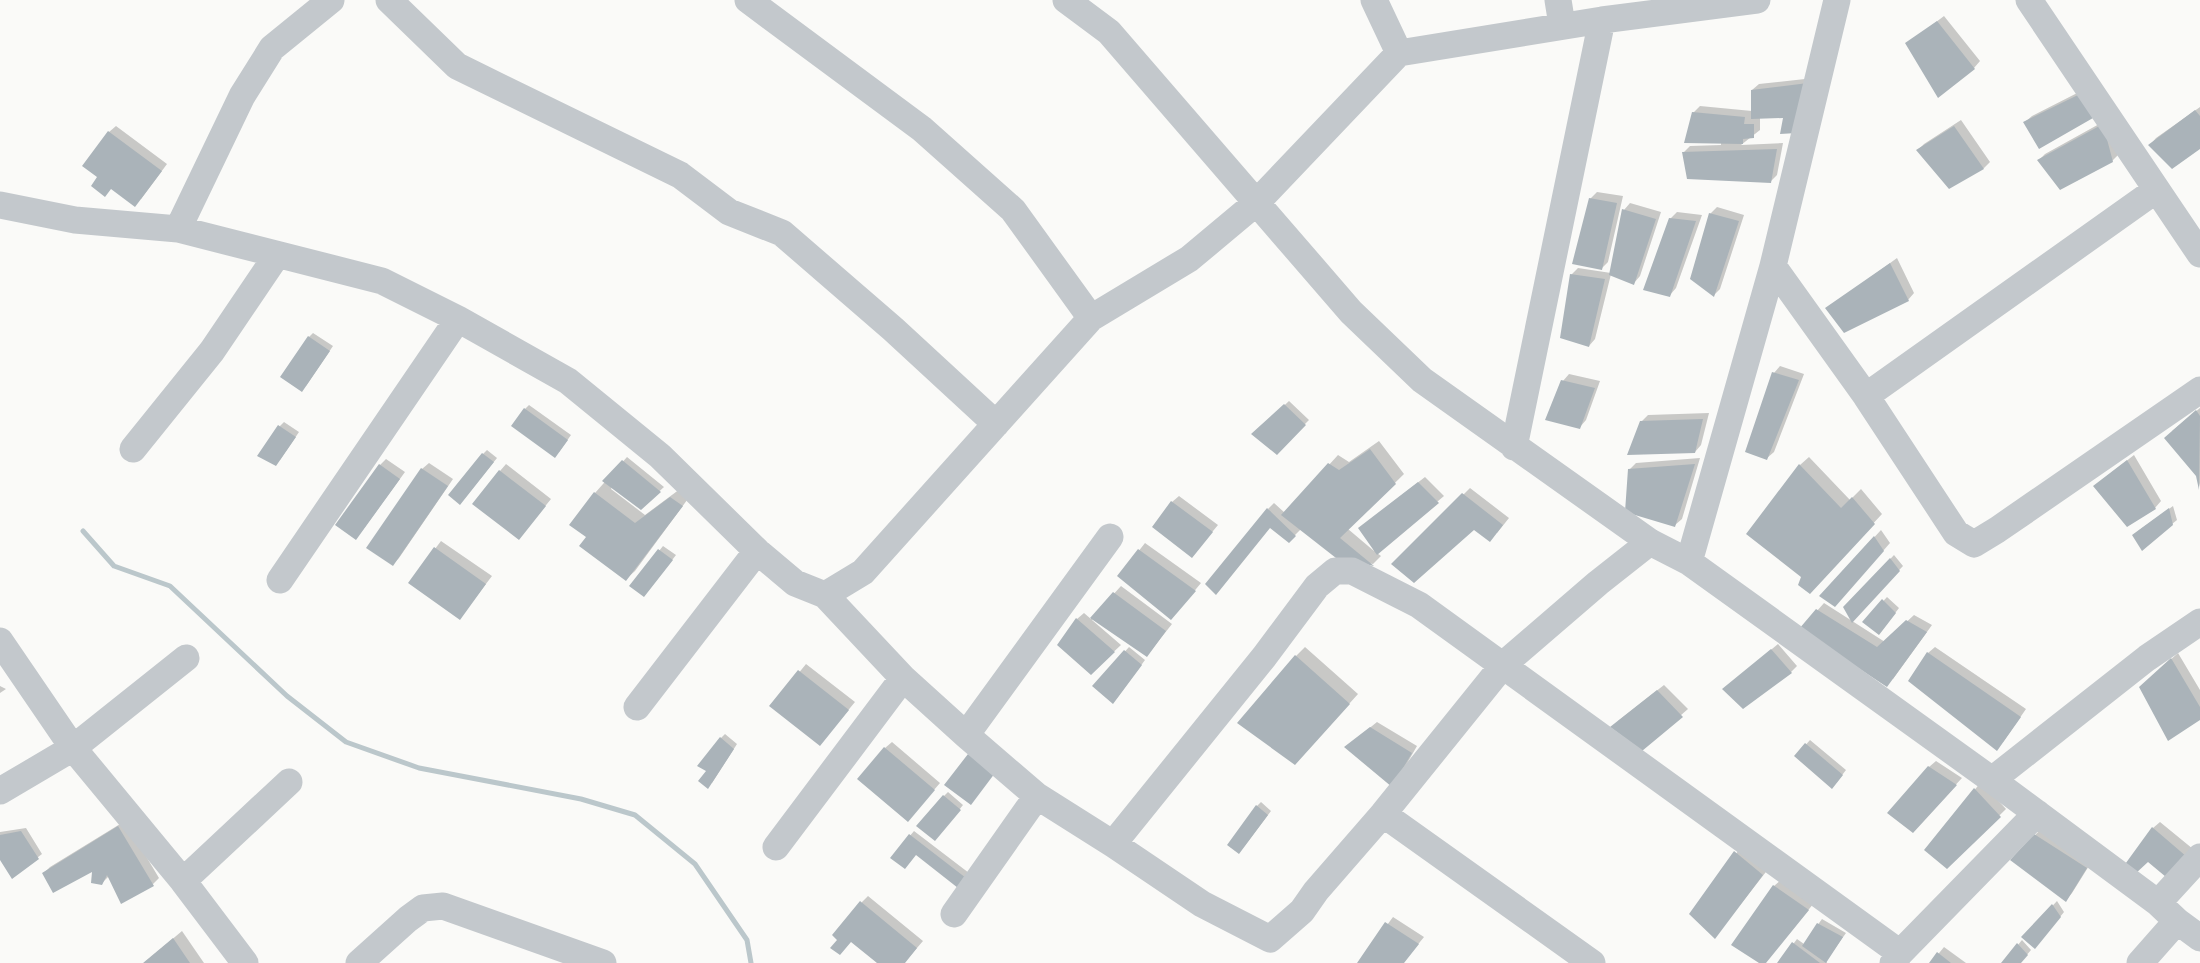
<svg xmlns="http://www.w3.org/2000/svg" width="2200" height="963" font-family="'Asap Condensed',sans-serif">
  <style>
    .shadow { fill: #0003 }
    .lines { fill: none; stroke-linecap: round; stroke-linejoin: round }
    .stream { stroke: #bbc7cb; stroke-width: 5 }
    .building { fill: #aab3b9 }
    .minor { stroke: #c3c8cc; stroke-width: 27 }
  </style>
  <rect width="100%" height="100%" fill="#fafaf8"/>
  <path class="shadow" d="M1944,16L1980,61L1974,68L1907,44Z
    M1814,78L1784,116L1760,117V130L1741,145L1783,143L1777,175L1770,182L1683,153L1690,146L1721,145V142L1693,113L1700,106L1752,111V90L1759,84Z
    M2089,87L2040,147L2025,122L2032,116Z
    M2200,107V147L2150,145L2156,138Z
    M2110,118L2119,154L2112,161L2039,160L2045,154Z
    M1961,120L1990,162L1984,168L1949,187L1918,150L1924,144Z
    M116,126L167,164L141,199L100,177L109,132Z
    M1597,192L1623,196L1608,262L1601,269L1590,199Z
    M1630,203L1661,212L1640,276L1634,283L1611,274L1595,339L1589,346L1571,275L1578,268L1611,273L1624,210Z
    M1717,207L1744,215L1720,289L1714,295L1710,214Z
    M1677,212L1702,215L1676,288L1670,295V219Z
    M1897,258L1914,293L1908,300L1827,309Z
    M313,333L333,346L306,386L309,337Z
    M1780,366L1804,374L1774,452L1767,458L1774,373Z
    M1569,374L1600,381L1586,420L1580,427L1563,381Z
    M1289,401L1309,420L1276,453L1254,434Z
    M529,405L571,435L559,452L525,409Z
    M2200,408V487L2197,475L2172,431Z
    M1709,413L1701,445L1695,452L1641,422L1648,415Z
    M284,422L299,432L280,460V426Z
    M1379,441L1404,474L1348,529L1374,551L1367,522L1425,477L1444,496L1377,553L1381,556L1373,564L1337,557L1301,529L1289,541L1268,509L1274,503L1285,513L1338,455L1349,462Z
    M487,450L497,458L464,499L483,454Z
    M2134,455L2161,501L2155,508L2102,480Z
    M627,457L664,487L641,508L612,487L611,489L645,515L680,489L690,496L635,571L626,579L588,536L595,493Z
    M1809,457L1850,500L1861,489L1882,514L1818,583L1803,577L1800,465Z
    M1700,458L1682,519L1675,525L1630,469L1636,463Z
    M386,459L405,472L362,531L380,465Z
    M429,463L453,479L399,558L393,564L422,469Z
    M506,464L551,499L525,531L500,471Z
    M1470,488L1509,518L1497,533L1474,528L1394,564Z
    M1179,496L1218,525L1198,549L1172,502Z
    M2173,506L2177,520L2172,524L2138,531Z
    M1881,530L1890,543L1841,599L1821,595Z
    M441,541L492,576L460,618L410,582Z
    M1145,543L1201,583L1177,612L1119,576Z
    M663,546L676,555L648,591L631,586Z
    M1894,555L1903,566L1852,620L1845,607Z
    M1121,586L1172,624L1153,648L1093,618L1092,620L1121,645L1091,673L1077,619L1084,613L1091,619Z
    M1887,597L1899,608L1883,629L1864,622Z
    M1824,603L1885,642L1914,615L1932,625L1893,679L1801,629Z
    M1778,644L1797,666L1791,672L1731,683Z
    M1129,647L1145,660L1117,698L1094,686Z
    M1305,647L1358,694L1304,754L1296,656Z
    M1935,647L2026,709L2003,742L1928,653Z
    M2178,653L2200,690V719L2147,681Z
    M806,664L855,702L826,737L772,706Z
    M1664,685L1688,709L1642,749L1618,721Z
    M0,686L6,689L0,693Z
    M1377,722L1417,746L1398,779L1346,747Z
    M725,734L737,744L712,783L708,770L721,738Z
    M1810,740L1846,770L1836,783L1796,756Z
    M892,742L940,783L914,813L885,748Z
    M1936,761L1962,778L1919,824L1929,767Z
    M1981,782L2006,809L1947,867L1926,850Z
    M948,792L963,805L939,835L944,796Z
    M1261,802L1271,811L1243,848L1257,806Z
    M125,821L159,878L153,884L109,876L101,884L94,870L43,874L50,867Z
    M2160,822L2193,849L2166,875L2153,828Z
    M26,828L42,854L12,877L0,857V832Z
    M2042,828L2092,861L2072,893L2066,900L2012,859Z
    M914,831L969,873L962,882L916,853L892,857Z
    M1742,846L1769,868L1715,937L1691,913Z
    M1781,880L1814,903L1770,957L1762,963L1774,886Z
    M868,896L923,941L904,963H879L852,940L862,902Z
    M2057,901L2064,912L2039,943L2023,937Z
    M1393,917L1424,937L1403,963H1359Z
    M1822,919L1846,933L1826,961L1827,963H1779L1797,939L1804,944Z
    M182,931L204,963H144Z
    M2022,940L2031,950L2020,963H2003Z
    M1944,947L1966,963H1931Z"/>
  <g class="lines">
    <path class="stream" d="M83,531L114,566L170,586L287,696L346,742L419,768L581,799L635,815L695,864L747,940L751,963"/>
  </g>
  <path class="building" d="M1937,21L1975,69L1938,98L1905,43Z
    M1808,83L1797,133L1780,134L1783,118L1751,119V90Z
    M2082,93L2093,118L2039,149L2023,122Z
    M2195,110L2200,116V149L2172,169L2148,145Z
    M1692,112L1745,117L1744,124H1754V138L1743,139V144L1684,143Z
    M2103,124L2113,162L2060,190L2037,160Z
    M1954,126L1984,169L1949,189L1916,150Z
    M108,131L162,171L135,207L111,189L105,197L91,186L97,177L82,166Z
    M1777,149L1771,183L1687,179L1682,152Z
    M1589,198L1617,203L1602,270L1572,264Z
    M1622,209L1656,219L1634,285L1609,275Z
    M1709,213L1739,221L1714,297L1690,279Z
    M1669,218L1696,221L1670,297L1643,290Z
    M1890,263L1909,301L1844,333L1825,308Z
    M1570,274L1605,279L1589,347L1560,338Z
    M308,336L330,351L302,392L280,377Z
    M1772,372L1799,380L1767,460L1745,452Z
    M1561,380L1595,388L1580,429L1545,420Z
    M1284,404L1306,425L1277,455L1251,434Z
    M524,408L568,440L555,458L511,426Z
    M2196,410L2200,416L2199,490L2196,476L2164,438Z
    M1703,419L1695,453L1627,455L1640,421Z
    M278,425L296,437L276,466L257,456Z
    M1370,449L1396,484L1340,538L1374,566L1336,558L1281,515L1328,463L1339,470Z
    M482,453L494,462L460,505L448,495Z
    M622,460L661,492L641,510L602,481Z
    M2127,460L2156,509L2127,527L2093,486Z
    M379,464L400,479L356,540L335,525Z
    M1695,464L1675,527L1625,512L1628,469Z
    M1799,464L1841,508L1852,497L1875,524L1810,594L1798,585L1801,577L1746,534Z
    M421,468L448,486L393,566L366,548Z
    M499,470L546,506L519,540L472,504Z
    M1418,482L1439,503L1377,555L1358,528Z
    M594,492L635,523L670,497L683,506L626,581L579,546L586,537L569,525Z
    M1462,493L1503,525L1490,542L1474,530L1414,583L1391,564Z
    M1171,501L1213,532L1192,558L1152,527Z
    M1267,508L1296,536L1289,543L1270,528L1216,595L1205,584Z
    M2169,508L2173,525L2142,551L2132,535Z
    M1874,536L1884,551L1835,607L1819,596Z
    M434,547L486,584L460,620L408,583Z
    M658,549L673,560L644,597L629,586Z
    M1138,549L1196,591L1171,620L1117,576Z
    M1890,558L1900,571L1852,623L1843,607Z
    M1113,592L1166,631L1147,657L1090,618Z
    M1882,599L1896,613L1879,635L1862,622Z
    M1816,609L1877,647L1906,620L1927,632L1887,687L1799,629Z
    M1076,618L1115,652L1091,675L1057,645Z
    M1771,649L1792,673L1743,709L1722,689Z
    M1124,650L1142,665L1113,704L1092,686Z
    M1927,652L2021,717L1997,751L1908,681Z
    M1295,655L1350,704L1295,765L1237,723Z
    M2171,658L2200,707V720L2168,741L2139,687Z
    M798,670L849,710L820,746L769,706Z
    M1657,690L1683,717L1642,751L1610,727Z
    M1370,727L1412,753L1392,787L1344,747Z
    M720,737L734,749L708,789L698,781L706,771L697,766Z
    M1805,743L1843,775L1832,789L1794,756Z
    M884,747L935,790L908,822L857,779Z
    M968,754L995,773L971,805L944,785Z
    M1928,766L1957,785L1913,833L1887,813Z
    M1974,788L2001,817L1947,869L1924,850Z
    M943,795L961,810L935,841L916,826Z
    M1256,805L1268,815L1239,854L1227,845Z
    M118,826L154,886L121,904L107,875L102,885L91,883L92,872L53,893L42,873Z
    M2152,827L2187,857L2166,877L2148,862L2135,874L2123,867Z
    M21,831L39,859L12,879L0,860V835Z
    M909,834L966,878L958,888L916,855L905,869L890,858Z
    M2034,834L2087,868L2066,902L2010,860Z
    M1734,851L1763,875L1715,939L1689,914Z
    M1773,885L1809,910L1766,963H1759L1731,945Z
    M860,901L917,948L905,963H877L851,942L840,955L830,948L837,940L832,935Z
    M2052,904L2061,917L2035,949L2021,937Z
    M1385,922L1419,944L1404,963H1357Z
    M1817,923L1843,937L1826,963L1802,946Z
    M173,938L190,963H143Z
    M1792,942L1820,963H1777Z
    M2017,943L2028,955L2021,963H2001Z
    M1937,952L1951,963H1929Z"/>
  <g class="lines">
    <path class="minor" d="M389,0L457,66L680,175L729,212L782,233L893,329L996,424
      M748,0L922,129L1013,210L1091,318
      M1066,0L1109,32L1351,312L1422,380L1650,542L1689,562L1992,780L2158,903L2177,921L2200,938
      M1374,0L1399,53
      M1558,0L1562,25
      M2029,0L2200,254
      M0,205L75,220L178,229L382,281L458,319L568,381L660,456L757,551L795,583L825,595L903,678L966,735L1037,796L1113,844L1202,904L1270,939L1302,911L1316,891L1383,814L1504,664L1598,583L1650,542
      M178,229L242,96L272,48L331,0
      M1773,266L1866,396L1956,533L1974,544L1997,530L2200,390
      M1866,396L2156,190
      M1514,447L1602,20L1757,0
      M133,449L212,351L277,255
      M1689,562L1773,266L1837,0
      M280,580L458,319
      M825,595L863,572L1091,318L1189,259L1256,203L1399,53L1602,20
      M0,641L73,748L183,881L245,963
      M637,707L757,551
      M966,735L1110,537
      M1992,780L2147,658L2200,622
      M0,791L73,748L186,658
      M1383,814L1592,963
      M1113,844L1264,657L1317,586L1335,571H1352L1419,605L1900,953
      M776,847L903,678
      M183,881L289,782
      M2158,903L2200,857
      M954,914L1037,796
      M359,963L408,919L423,908L443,906L603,963
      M1893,963L1900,953L2037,813
      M2140,963L2177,921"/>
  </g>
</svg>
